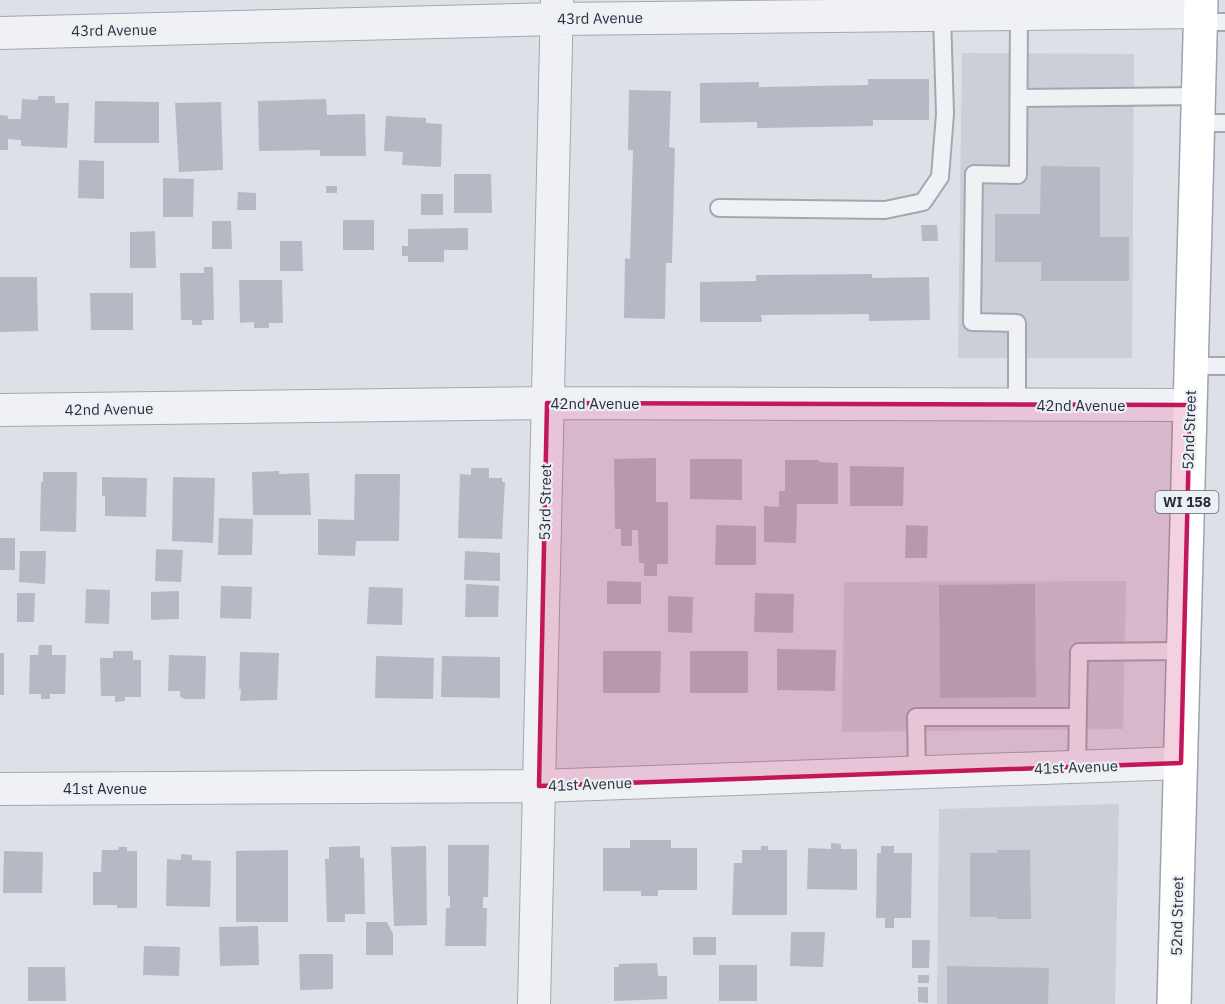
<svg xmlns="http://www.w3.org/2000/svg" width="1225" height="1004" font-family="'IBM Plex Sans',sans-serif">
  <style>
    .built { fill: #cbcfd8 }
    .building { fill: #b5b9c3 }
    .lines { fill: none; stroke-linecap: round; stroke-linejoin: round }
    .service-casing { stroke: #a3a7b0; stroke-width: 20 }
    .minor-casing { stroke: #a3a7b0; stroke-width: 34 }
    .primary-casing { stroke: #9da4b1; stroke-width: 36 }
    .service { stroke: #f0f1f5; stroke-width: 16 }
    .minor { stroke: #f0f1f5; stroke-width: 32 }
    .primary { stroke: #fff; stroke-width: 33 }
    .marked { fill: #c2185b; fill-opacity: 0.2; stroke: #c2185b; stroke-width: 4.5; stroke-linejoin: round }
    .labels { text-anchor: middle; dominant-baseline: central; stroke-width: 4.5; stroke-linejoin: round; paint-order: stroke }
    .shield { fill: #eceff4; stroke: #626773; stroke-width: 1.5 }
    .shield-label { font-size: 14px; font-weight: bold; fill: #272d3c }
    .street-label { font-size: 15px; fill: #272d3c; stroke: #eceff4 }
  </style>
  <rect width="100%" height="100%" fill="#dde0e6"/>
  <path class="built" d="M962,53L1134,54L1132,358H958Z
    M1126,581L1123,729L842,732L844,582Z
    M1119,804L1115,1004H937L939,809Z"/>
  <path class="building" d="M868,79H929V120H873V126L757,128V122L700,123V83L759,82V87L868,85Z
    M629,90L671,91L669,147L675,148L672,263H666L665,319L624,318L625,258L630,259L633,150H628Z
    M38,96H55V103H69L67,148L21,146V140L8,139V150H0V115L8,116V119H21L22,99L38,100Z
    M326,99L327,115L365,114L366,156H320V150L259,151L258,101Z
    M95,101L159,102V143H94Z
    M221,102L223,170L179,172L175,103Z
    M386,116L426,118V123L442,124L441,167L402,165L403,152L384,151Z
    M79,160L104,161V199L78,198Z
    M1041,166L1100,167V237H1129V281H1041V262H995V214H1040Z
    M454,174H491L492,213H454Z
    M163,178L194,179L193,217H163Z
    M326,186H337V193H326Z
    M238,192L256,193V210H237Z
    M421,194H443V215H421Z
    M343,220H374V250H343Z
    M212,221H231L232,249H212Z
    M921,225H937L938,241H922Z
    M468,228V250H444V262H408V256H402V246H408V229Z
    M155,231L156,268H130V232Z
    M280,241H302L303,271H280Z
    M204,267H213L214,320H202V325H192V320H181L180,273H204Z
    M872,274V278L929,277L930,320L869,321V314L761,315L762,322H700V282L756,281V275Z
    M0,277H37L38,331L0,332Z
    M239,280H282L283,323H269V328H254V322L240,323Z
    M90,293H133V330H91Z
    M656,458V502H668V564H657V576H644V563H639L638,530H632V546H621V529H615L614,459Z
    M690,459H742V500L690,499Z
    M785,460H819V462L838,463V504H797L796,543L764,542V506L779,507V491H785Z
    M850,466L904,467L903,506H850Z
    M471,468H489V478H502V482H505L502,539L458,538L460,474L471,475Z
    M279,471V474L309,473L311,515H253L252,472Z
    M43,472H77L76,532L40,531L41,482H43Z
    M355,474H400L399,541H356L355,556L318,555V519L354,520Z
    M102,477L147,478L146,517L105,516V496H102Z
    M173,477L215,478L213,543L172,541Z
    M219,518L253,519L252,555H218Z
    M716,525L756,526V565H715Z
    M906,525L928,526L927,558H905Z
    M0,538H15V570H0Z
    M156,549L183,550L181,582L155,581Z
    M20,551H46L45,584L19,582Z
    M465,551L500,553V581L464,580Z
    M607,581L641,582V604H607Z
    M466,584L499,586L498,617H465Z
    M1035,584L1036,697L940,698L939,585Z
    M221,586L252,587L251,619L220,618Z
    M369,587L403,588L402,625L367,624Z
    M86,589L110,590L109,624L85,623Z
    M179,591V619L151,620V592Z
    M17,593H35L34,622H17Z
    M755,593L794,594L793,633L754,632Z
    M668,596L693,597L692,633L668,632Z
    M39,645H52V655H66L65,694H50V699H41V694H29L30,655H38Z
    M777,649L836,650L835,691L777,690Z
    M113,651H133V660H141V697H125V701L115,702V696H101L100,658H113Z
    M603,651H661L660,693H603Z
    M690,651H748V693H690Z
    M240,652L279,653L277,700L240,701L241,689H239Z
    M0,653H4V695H0Z
    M169,655L206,656L205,699H184L180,696V691H168Z
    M376,656L434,658L433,699L375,698Z
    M442,656L500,657V698L441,697Z
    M630,840H671V848H697V890H658V896H641V891H603V848H630Z
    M831,843L841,844V849H857V890L807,889L808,848L831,849Z
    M448,845H489L488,897H483V908H487L486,946H445L446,908H450V896H448Z
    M360,846V858H364L365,914H345V922H327L325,859H329V847Z
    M426,846L427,925L394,926L391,847Z
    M761,846H768V850H787V915H732L734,863H742V850H761Z
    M881,846H894V853H912L911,918H894V928H885V918H876L877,853H881Z
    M119,847H127V851H137V908H117V905H93V872H101L102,850H118Z
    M288,850V922H236V851Z
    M997,850H1030L1031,919H997V917H970V853H997Z
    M4,851L43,852L42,893H3Z
    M181,854L192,855V860L211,861L210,907L166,906L167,859L181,860Z
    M366,922H387L393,934V955H366Z
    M258,926L259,965L220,966L219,927Z
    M791,932H825L823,967L790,966Z
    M693,937H716V955H693Z
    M912,940H930L929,968H912Z
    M144,946L180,947L179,976L143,975Z
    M299,954H333V989L300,990Z
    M657,963L658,976H667V999L614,1001V967H619V964Z
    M719,965H757V1001H719Z
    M947,966L1049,968L1048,1004H947Z
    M28,967H65L66,1001H28Z
    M918,975H929V983H918Z
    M918,987H928V1003L918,1002Z"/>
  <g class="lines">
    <defs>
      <path id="service" d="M1200,22H1225
        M1019,98L1198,96
        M1197,123H1225
        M719,208L885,210L923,202L940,177L945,114L942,15
        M1191,366H1225
        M1017,405V323L972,322L974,174L1018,175L1019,14
        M1077,767L1079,652L1183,651
        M917,773L916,717H1078"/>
      <path id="minor" d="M0,33L556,19L1201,12
        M0,410L547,403L1190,405
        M0,789L539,786L1181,763
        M534,1004L557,0"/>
      <path id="primary" d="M1174,1004L1201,0"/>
    </defs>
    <use href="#service" class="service-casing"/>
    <use href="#minor" class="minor-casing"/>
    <use href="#primary" class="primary-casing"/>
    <use href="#service" class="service"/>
    <use href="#minor" class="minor"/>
    <use href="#primary" class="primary"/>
  </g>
  <path class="marked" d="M547,403L1190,405L1181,763L539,786Z"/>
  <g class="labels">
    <rect class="shield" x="1155.5" y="491" width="63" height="22" rx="4.5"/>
    <g class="shield-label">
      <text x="1187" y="502">WI 158</text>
    </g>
    <g class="street-label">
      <text transform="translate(600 18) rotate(-1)">43rd Avenue</text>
      <text transform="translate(114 30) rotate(-1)">43rd Avenue</text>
      <text x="595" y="403">42nd Avenue</text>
      <text x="1081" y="405">42nd Avenue</text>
      <text transform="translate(109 409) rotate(-1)">42nd Avenue</text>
      <text transform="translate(1189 430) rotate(-88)">52nd Street</text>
      <text transform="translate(545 502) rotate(-89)">53rd Street</text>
      <text transform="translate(1076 767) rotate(-2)">41st Avenue</text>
      <text transform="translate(590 784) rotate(-2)">41st Avenue</text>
      <text x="105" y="788">41st Avenue</text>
      <text transform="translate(1177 916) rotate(-89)">52nd Street</text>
    </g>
  </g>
</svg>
